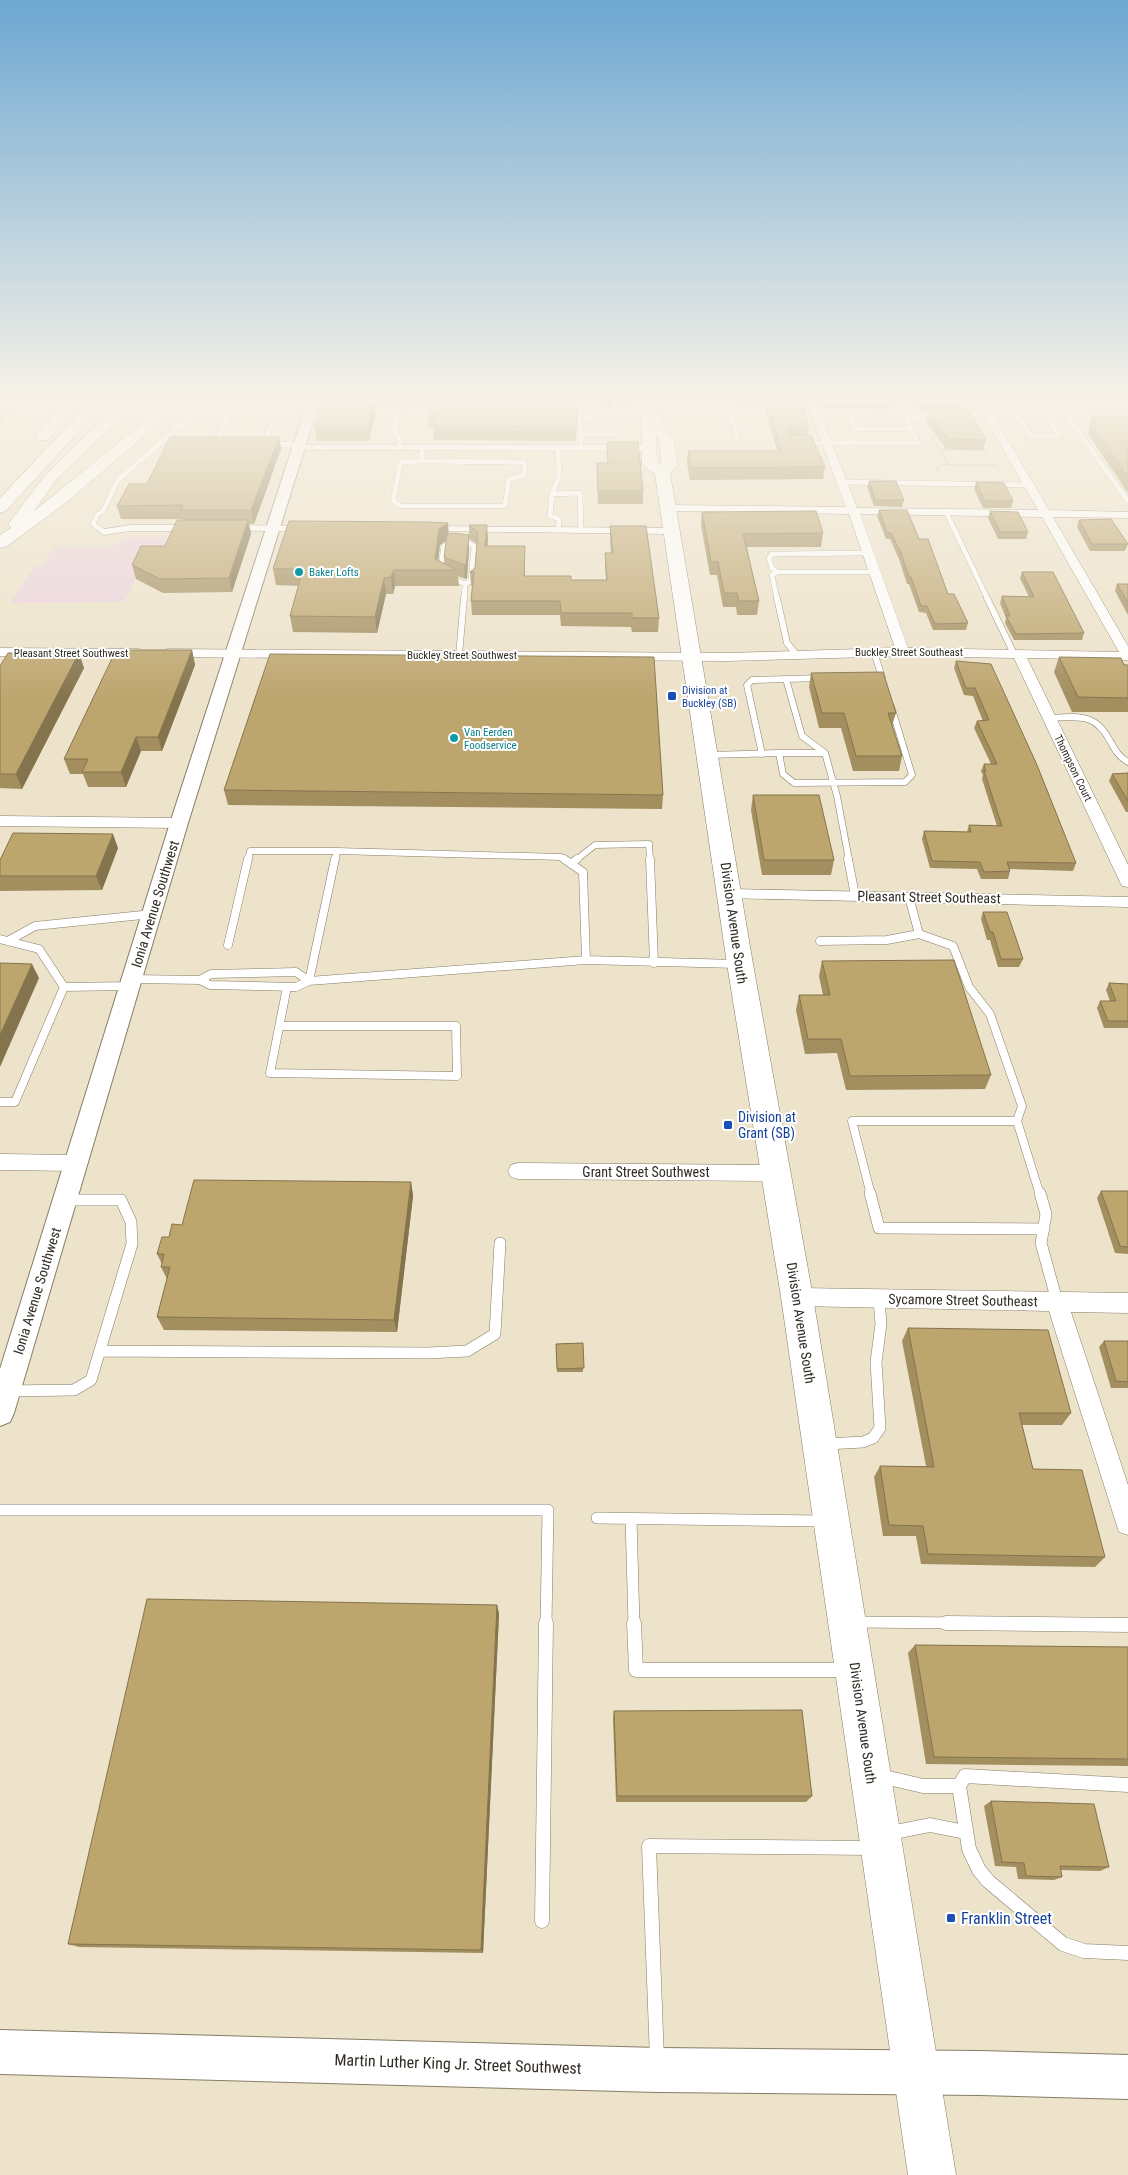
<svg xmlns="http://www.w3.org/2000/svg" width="1128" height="2175" font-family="'Roboto Condensed',sans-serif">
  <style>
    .industrial { fill: #ebd2db }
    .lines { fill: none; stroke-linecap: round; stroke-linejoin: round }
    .service-far4-casing { stroke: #867d66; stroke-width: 5.5 }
    .service-far3-casing { stroke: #867d66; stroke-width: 7 }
    .service-far2-casing { stroke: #867d66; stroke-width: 9 }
    .service-far1-casing { stroke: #867d66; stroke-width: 12 }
    .service-casing { stroke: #867d66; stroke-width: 15 }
    .minor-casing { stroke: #867d66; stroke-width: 1 }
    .tertiary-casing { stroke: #867d66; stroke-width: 2 }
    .secondary-casing { stroke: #867d66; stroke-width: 2 }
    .primary-casing { stroke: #867d66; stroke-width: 1 }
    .motorway-casing { stroke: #867d66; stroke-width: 1 }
    .path { stroke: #b1a895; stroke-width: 2; stroke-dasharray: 1 1; stroke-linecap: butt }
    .service-far4 { stroke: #fff; stroke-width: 5 }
    .service-far3 { stroke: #fff; stroke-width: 6 }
    .service-far2 { stroke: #fff; stroke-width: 8 }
    .service-far1 { stroke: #fff; stroke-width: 11 }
    .service { stroke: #fff; stroke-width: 14 }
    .minor { fill: #fff; fill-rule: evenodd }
    .tertiary { fill: #fff; fill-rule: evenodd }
    .secondary { fill: #fff; fill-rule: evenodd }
    .primary { fill: #fff; fill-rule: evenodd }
    .motorway { fill: #fff; fill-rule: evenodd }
    .rail { stroke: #888171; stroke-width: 2; stroke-dasharray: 5 5; stroke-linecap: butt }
    .wall { fill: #a38e5f; fill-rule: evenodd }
    .shaded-wall { fill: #84744d }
    .building { fill: #bda56e; stroke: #84744d }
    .culture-dot { fill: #0f9aa8; stroke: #fff; stroke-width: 2 }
    .transit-dot { fill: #1a4fb4; stroke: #fff; stroke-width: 2 }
    .labels { text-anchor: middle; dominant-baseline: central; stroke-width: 4; stroke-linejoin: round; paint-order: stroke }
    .far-culture-label { font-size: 11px; fill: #0d838f; stroke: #fff; text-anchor: start }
    .far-street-label { font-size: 11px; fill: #302c23; stroke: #fff }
    .far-transit-label { font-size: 11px; fill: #164399; stroke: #fff; text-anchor: start }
    .street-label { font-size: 14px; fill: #302c23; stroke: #fff }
    .transit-label { font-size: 14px; fill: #164399; stroke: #fff; text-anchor: start }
    .near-transit-label { font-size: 16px; fill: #164399; stroke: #fff; text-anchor: start }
    .near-street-label { font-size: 16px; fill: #302c23; stroke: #fff }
  </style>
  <rect width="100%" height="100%" fill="#ede2ca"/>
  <path class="industrial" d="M130,537H178L144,560L129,593L122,602L11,603L35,566H41L56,547H108Z"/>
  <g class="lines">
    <defs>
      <path id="service-far4" d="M281,396L266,438L271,444L300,445
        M597,396L598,415H651
        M615,396L616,415
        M727,396L737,438
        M1053,396L1128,501
        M1008,400H1035L1059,436H1031Z
        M28,408L38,396
        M398,412L394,432L400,439L399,448
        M526,412L527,396
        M959,414H1017
        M912,429H856L851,416H914
        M581,434H616
        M209,439L219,437L237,396
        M845,441L859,443H842Z
        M805,443H842
        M859,443H918L907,420L930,414
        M558,448L559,476L552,494L550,516L559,519L558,530
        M581,448L580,419L598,415
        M421,461L517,462L525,463L524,475L509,479L505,506H400L393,500L401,462Z
        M421,461L423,448
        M841,482L1027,485
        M552,494L580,493L581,530
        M946,512L988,600
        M104,532L93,524L97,515L103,511L118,480L214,396
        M452,542H466L474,546L471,581L465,584L440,573L444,546Z
        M777,572L772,568L769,558L772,554L868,553
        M464,600L465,584
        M777,600L772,575L777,572H875"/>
      <path id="service-far3" d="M777,598L787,643L796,654
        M987,598L1014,654
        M874,652L882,677H875
        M459,655L464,598
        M822,678L786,679L802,736L825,753L837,796L849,860
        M1049,718C1078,717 1095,712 1110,741C1115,750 1119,757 1128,762
        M779,753H825
        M762,754L747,685L752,680L786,679
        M708,755L779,753L783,774L794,783L905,782L912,775L891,706
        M248,860L250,851H337
        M335,860L337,851L561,857L566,860
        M576,860L595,845L649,844L650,860"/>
      <path id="service-far2" d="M335,859L309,981L586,960L583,872L564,859
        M650,859L654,963
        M848,859L855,895
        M571,864L577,859
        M909,897L919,934L953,946L969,987L990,1014L1022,1106L1017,1121L1040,1195
        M0,939L39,949L64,987
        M8,941L35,926L152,914
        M820,941L887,940L919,934
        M228,945L248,859
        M586,960L737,964
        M296,972L309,981L296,987L210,985L200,980L211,974Z
        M132,979L200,980
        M280,1026H456L457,1076L270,1073L287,987
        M0,1102H15L64,987L130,986
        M871,1195L852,1121H1017"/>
      <path id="service-far1" d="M870,1193L879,1228L1044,1229
        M1040,1193L1046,1214L1041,1243L1057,1301
        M100,1351L428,1353L467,1351L495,1334L500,1243
        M9,1391L74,1390L91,1380L132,1244L131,1222L121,1200H67
        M826,1444L863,1442L873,1438L880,1428L876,1362L881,1324L879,1299
        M0,1510H548L546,1624
        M597,1518L824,1521
        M631,1518L634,1624
        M856,1622L1059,1624"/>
      <path id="service" d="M634,1623L636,1670H846
        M946,1623L1128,1625
        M880,1776L923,1786H959
        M1128,1785L965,1776L959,1786L969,1849L979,1870L988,1881L1063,1944L1084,1951L1128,1953
        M890,1833L930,1825L965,1832
        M542,1921L546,1623
        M657,2060L649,1846L872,1848"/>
      <path id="minor" d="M804,396H814L857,508L1038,510L972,396H982L1049,510L1128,512V518L1053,517L1128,646V660L1027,658L1128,865V887L1122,886L1120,882L1014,658L903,656L727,661L167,657L161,653L167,649L727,653L895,648L849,514L667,511L661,508L667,505L846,507ZM860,514L1042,517L1119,652L908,648Z
        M299,445H647L652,448L647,451L295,450L294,448Z
        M130,525H197L203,528L197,531H130L104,535L98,532L104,529Z
        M224,525L312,526L318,529L312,532L220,530V526Z
        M422,526L671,528L677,531L671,534L418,531V527Z
        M0,648L139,649L145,653L139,657L0,656Z
        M0,816L179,818L187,823L179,828L0,826Z
        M730,889L1128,897V907L724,898L722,894L724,890Z
        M0,1154L76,1155L83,1157L86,1163L83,1169L76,1171L0,1170Z
        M518,1163L775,1165L782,1167L785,1173L782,1179L775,1181L518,1179L511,1177L508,1171L511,1165Z
        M797,1288L1128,1293V1313L1071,1312L1128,1485V1535L1119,1532L1116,1523L1049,1311L797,1306L789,1304L786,1297L789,1290Z"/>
      <path id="tertiary" d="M309,396H321L188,823L14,1413L10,1422L0,1426V1369L170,823Z"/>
      <path id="secondary" d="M1114,396H1128V401L1116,399Z
        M0,2030L658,2048L979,2051L1128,2055V2099L979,2095L658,2092L0,2074Z"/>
      <path id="primary" d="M641,396H655L657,413L674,442L678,465L670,473L753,964L813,1297L956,2175H908L781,1297L727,964L655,474L642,465ZM656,436L660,442L661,465L657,463Z"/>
      <path id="motorway" d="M69,396H83L48,440H38L36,437L38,434Z
        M96,396H111L6,511L0,513V498Z
        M127,396H142L57,479L34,511L176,396H191L67,502L6,547L0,548V535L11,528L8,524L47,473Z"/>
    </defs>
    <use href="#service-far4" class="service-far4-casing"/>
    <use href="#service-far3" class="service-far3-casing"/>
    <use href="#service-far2" class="service-far2-casing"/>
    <use href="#service-far1" class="service-far1-casing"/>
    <use href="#service" class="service-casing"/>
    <use href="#minor" class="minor-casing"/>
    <use href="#tertiary" class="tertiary-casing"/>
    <use href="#secondary" class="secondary-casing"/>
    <use href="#primary" class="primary-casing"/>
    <use href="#motorway" class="motorway-casing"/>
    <path class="path" d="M932,437L949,465
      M942,450H988
      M937,471V468L942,465H997"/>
    <use href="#service-far4" class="service-far4"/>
    <use href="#service-far3" class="service-far3"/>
    <use href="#service-far2" class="service-far2"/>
    <use href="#service-far1" class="service-far1"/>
    <use href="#service" class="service"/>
    <use href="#minor" class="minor"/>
    <use href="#tertiary" class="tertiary"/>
    <use href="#secondary" class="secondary"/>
    <use href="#primary" class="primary"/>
    <use href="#motorway" class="motorway"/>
    <path class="rail" d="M0,423L11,409"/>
  </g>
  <path class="wall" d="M324,396H509V402H547L578,396L576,441L434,440L433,427H429L428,413L429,406H377L369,441H317L315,427Z
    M590,396H593V409H591Z
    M601,396H611V408H602Z
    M619,396H628V408H620Z
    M731,396H808L806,408H803L809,427L807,435L825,467L823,479L690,480L687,463L688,451H777L764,404H733Z
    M816,396H894V397L892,409L821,408Z
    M912,396H964L961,409L986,440L983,450L946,449L925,420L927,410L956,409L934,408L921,412Z
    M1092,416H1128V493L1088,434L1090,428L1089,426Z
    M279,437L281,449L254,524H249L251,534L232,592L163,593L136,579L132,565L165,546L184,520L183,519H121L117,506L147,484Z
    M607,442L643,491V504H598L597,463H607Z
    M869,481L904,500L902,507L874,506L867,487Z
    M976,482L1013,501L1011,508H983L974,489Z
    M879,510L919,539L948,594L968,623L966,630H933L926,613L919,612L909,584H907L899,559L890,539H886L877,516Z
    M990,511L1028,532L1026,539H998L988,518Z
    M702,512L823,533L821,547H747L759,601L757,615H737L736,607H723L717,575H710L701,525Z
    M1079,520L1128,544L1125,551H1090L1077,527Z
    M448,523V535L469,549L467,578L465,579L458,576L459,586H395L393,594H386L377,633L293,632L290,616L299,586L276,585L273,569ZM446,540L444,557V563L438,560L440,545Z
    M469,525L488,539L487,546L525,560V576L571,580H606L605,567V553H611L610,540V526L659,618L658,632H632L631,627L561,626L560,615H472L471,601L472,586H471L470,572L475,568L477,544L469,539Z
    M1022,572L1084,633L1082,640H1014L1005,623L1006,618L1000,603L1002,596L1029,597L1020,578Z
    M1117,584H1128V615L1115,591Z
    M192,650L195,665L162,751H141L126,787H88L83,774H70L64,759Z
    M79,653L84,668L22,789L0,788V666Z
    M1059,657L1128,665V712H1072L1054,672Z
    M956,661L991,664L1076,863L1073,871L1010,869V871L1008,879H981L977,869L930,868L922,839L924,831L967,832L969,825L997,826L982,779L983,775L981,771L984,764H991L974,728L977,721H983L973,696L964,695L954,668Z
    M811,673L896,713L892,726L902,756L899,771H853L841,728H819L809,687Z
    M1128,773V812H1126L1109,781L1112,774Z
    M224,790L663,795L662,809L228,805Z
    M753,795L834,860L831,875H762L751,810Z
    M118,848L102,890L0,891V860Z
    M983,912L1023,959L1019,967H998L990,940H987L981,919Z
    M822,961L991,1075L985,1089L846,1090L837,1053L805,1054L796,1010L799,995H823L819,976Z
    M1109,983L1128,984V1028H1104L1097,1008L1100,1001H1110L1106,990Z
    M411,1182L413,1196L397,1332L164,1330L157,1317L167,1279L161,1267L162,1264L157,1254L169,1237L182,1225Z
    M1101,1191H1128V1254L1115,1253L1097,1198Z
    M908,1328L1071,1413L1062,1425H1022L1033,1469L1105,1557L1095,1567L921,1564L916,1536H883L874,1477L880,1466H926L902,1341Z
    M1104,1341H1128V1388H1111L1099,1347Z
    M583,1343V1372H557L556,1344Z
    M497,1605L499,1614L483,1953L79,1947L68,1944Z
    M915,1645L1128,1647V1766L926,1764L908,1653Z
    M614,1711L812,1796L806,1802H616L613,1719Z
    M991,1801L1109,1867L1100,1871L1061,1870L1062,1877L1054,1880L1018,1879L1016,1867L995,1866L984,1806Z"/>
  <path class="shaded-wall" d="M375,396H376L377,406L369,441L368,427Z
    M507,396H509L507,416Z
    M924,396H936L934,408L921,412Z
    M791,427L789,439L787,429Z
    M279,437L281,449L254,524L251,510Z
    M248,520L251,534L232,592L229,578Z
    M448,523L449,539L440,545L437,570L435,559L439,529Z
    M487,525L488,539L486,560L485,546Z
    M469,535V549L467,578L465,579L464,565Z
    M394,570L395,586L393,594L391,577Z
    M384,578L386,594L377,633L375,617Z
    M192,650L195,665L162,751L158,737Z
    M79,653L84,668L22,789L16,774Z
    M136,737L141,751L126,787L121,772Z
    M113,834L118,848L102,890L96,876Z
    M32,964L39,978L0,1067V1035Z
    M411,1182L413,1196L397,1332L394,1320Z
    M497,1605L499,1614L483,1953L481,1950Z"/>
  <path class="building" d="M324,396H375L368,427H315Z
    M431,396H507V402H547V396H578L576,427L433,426L435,413H428Z
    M591,396H593V401H591Z
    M602,396H611V401H602Z
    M620,396H628L629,401H620Z
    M767,396H808H799L809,427H791L787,429L790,435H811L825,467L691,468L688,451H781Z
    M822,396H894V397Z
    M968,409L986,440L948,439L927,410Z
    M1092,416H1128V477L1091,424H1098Z
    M170,437H279L251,510H181L183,505L117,506L129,484H147Z
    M607,442H638L643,491H598L597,463H608Z
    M869,481H896L904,500H875Z
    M976,482L1004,483L1013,501H985Z
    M879,510H907L919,539H928L948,594H954L968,623L935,624L927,606H921L911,577H909L901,553L891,533H887Z
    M816,511L823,533L743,534L759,601H739L737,593H724L718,562H711L702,512Z
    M990,511L1018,512L1028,532H1000Z
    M1111,519L1128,544H1092L1079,520Z
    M177,520H248L229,578L160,579L132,565L141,546H165Z
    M289,521L424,522L448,523L439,529L435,559L457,570H394L391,577L384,578L375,617L290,616L303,569H273Z
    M469,525H487L485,546H525L524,576H571V580H607L605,553H613L610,526H646L659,618H632V613H561L560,601H471L474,572H470L475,568L478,532Z
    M452,533L469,535L466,564L464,565L444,557L447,535Z
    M1022,572H1053L1084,633L1016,634L1006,616H1010L1002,596L1034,597Z
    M1117,584H1128V603Z
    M116,650H192L158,737H136L121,772H82L88,759H64Z
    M8,653H79L16,774H0V666Z
    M270,654L654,657L663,795L224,790Z
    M1059,657L1121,658L1124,665H1128V698L1078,697Z
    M956,661L991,664L1037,765L1076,863L1007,862L1010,871L984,872L980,862L932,861L924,831L971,832L969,825L1002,826L984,771H986L984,764H997L977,721L989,720L975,688H966Z
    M883,672L896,713H888L902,756H856L844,713H822L811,673Z
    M1128,773V801L1112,774Z
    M753,795H819L834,860H764Z
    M13,833L113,834L96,876H0V860Z
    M983,912H1007L1023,959H1001L993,932H990Z
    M954,960L991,1075L850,1076L841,1039H808L799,995H830L822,961Z
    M0,963L32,964L0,1035Z
    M1109,983L1128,984V1021H1108L1100,1001H1116Z
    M194,1180L411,1182L394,1320L157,1317L170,1267H161L164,1254H157L162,1237H169L172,1224L182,1225Z
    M1101,1191H1128V1247L1120,1246Z
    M908,1328L1048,1330L1071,1413H1019L1033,1469L1082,1470L1105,1557L928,1554L923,1526L889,1525L880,1466L934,1467Z
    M1104,1341H1128V1382L1116,1381Z
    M583,1343L584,1368L557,1369L556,1344Z
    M147,1599L497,1605L481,1950L68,1944Z
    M915,1645L1128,1647V1759L934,1757Z
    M802,1710L812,1796H617L614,1711Z
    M991,1801L1094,1804L1109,1867L1060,1866L1062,1877L1026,1876L1024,1863L1002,1862Z"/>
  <linearGradient id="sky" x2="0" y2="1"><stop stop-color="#6da7d2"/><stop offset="0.57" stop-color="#f7f2e7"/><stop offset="1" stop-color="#f7f2e7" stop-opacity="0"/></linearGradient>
  <rect width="1128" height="700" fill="url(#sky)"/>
  <g class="culture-dot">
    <circle cx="299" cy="572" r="5"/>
    <circle cx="454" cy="738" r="5"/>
  </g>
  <g class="transit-dot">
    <rect x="667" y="691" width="10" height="10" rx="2.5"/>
    <rect x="723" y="1120" width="10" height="10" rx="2.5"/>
    <rect x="946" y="1913" width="10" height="10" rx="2.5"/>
  </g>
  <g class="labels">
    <g class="far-culture-label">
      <text x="309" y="572">Baker Lofts</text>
      <text x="464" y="732">Van Eerden<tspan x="464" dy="13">Foodservice</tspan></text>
    </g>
    <g class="far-street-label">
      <text x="909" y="652">Buckley Street Southeast</text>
      <text x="71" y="653">Pleasant Street Southwest</text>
      <text x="462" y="655">Buckley Street Southwest</text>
      <text transform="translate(1073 768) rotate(64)">Thompson Court</text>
    </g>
    <g class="far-transit-label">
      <text x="682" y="690">Division at<tspan x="682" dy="13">Buckley (SB)</tspan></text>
    </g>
    <g class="street-label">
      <text transform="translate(929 897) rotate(1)">Pleasant Street Southeast</text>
      <text transform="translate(155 904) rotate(-73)">Ionia Avenue Southwest</text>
      <text transform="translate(734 923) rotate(82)">Division Avenue South</text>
      <text x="646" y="1172">Grant Street Southwest</text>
      <text transform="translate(37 1291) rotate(-73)">Ionia Avenue Southwest</text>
      <text transform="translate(963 1300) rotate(1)">Sycamore Street Southeast</text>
      <text transform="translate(801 1323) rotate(81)">Division Avenue South</text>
      <text transform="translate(863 1723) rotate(82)">Division Avenue South</text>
    </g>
    <g class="transit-label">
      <text x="738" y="1117">Division at<tspan x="738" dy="16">Grant (SB)</tspan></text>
    </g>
    <g class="near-transit-label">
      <text x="961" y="1918">Franklin Street</text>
    </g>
    <g class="near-street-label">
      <text transform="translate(458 2064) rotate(2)">Martin Luther King Jr. Street Southwest</text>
    </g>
  </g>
</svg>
